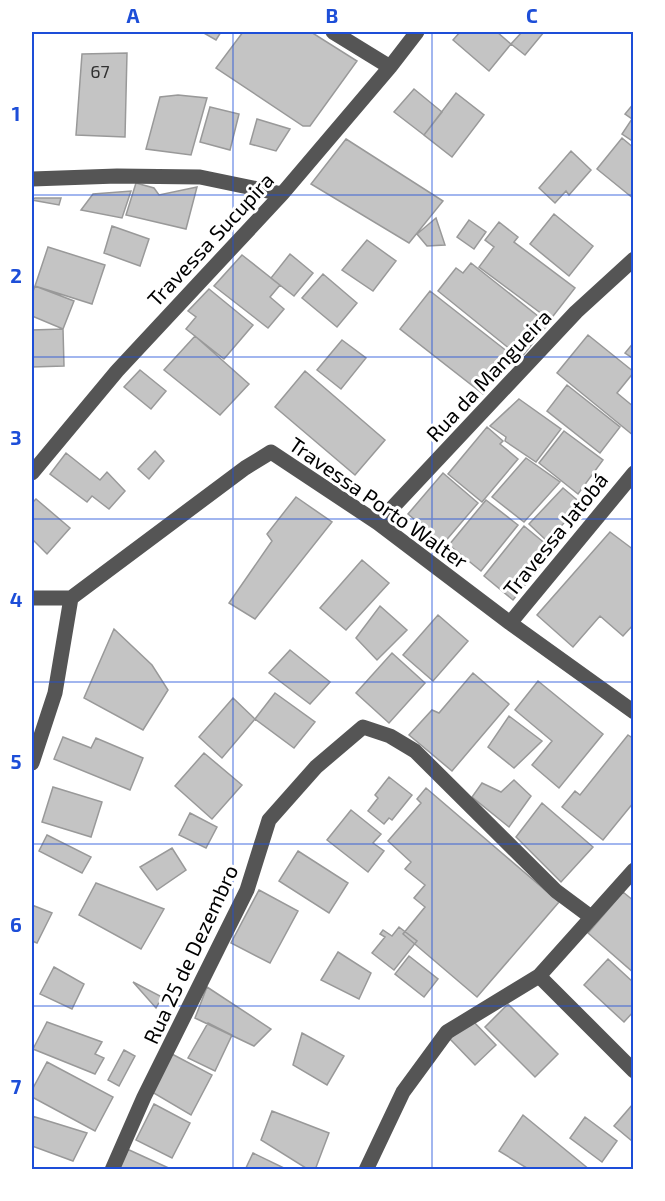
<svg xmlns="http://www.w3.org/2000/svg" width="665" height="1201" font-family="'Exo 2',sans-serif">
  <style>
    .building { fill: #c4c4c4; stroke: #999; stroke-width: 1.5 }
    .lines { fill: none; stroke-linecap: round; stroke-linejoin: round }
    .minor { stroke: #555; stroke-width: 15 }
    .grid { fill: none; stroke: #1d4ed8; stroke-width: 1.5; stroke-opacity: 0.55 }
    .labels { text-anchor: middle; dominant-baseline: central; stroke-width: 6; stroke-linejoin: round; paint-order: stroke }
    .number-label { font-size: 18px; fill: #313131 }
    .street-label { font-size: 21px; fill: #000; stroke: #fff }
    .neatline { fill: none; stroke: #1d4ed8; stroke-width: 2 }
    .grid-label { font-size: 20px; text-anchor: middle; font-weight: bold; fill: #1d4ed8 }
  </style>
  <rect width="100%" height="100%" fill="#fff"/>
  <path class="building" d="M202,32H221L216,40Z
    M243,32H311L357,61L310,126H303L216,68Z
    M460,32H497L511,44L489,71L453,40Z
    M522,32H544L525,55L511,44Z
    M127,53L125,137L76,135L82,54Z
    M414,89L442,112L424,135L394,112Z
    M456,93L484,115L452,157L424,135Z
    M178,95L207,98L191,155L146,149L160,97Z
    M634,103V142L622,134L632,119L625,114Z
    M210,107L239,114L230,150L200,142Z
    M257,119L290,129L276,151L250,144Z
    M622,138L634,148V199L597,169Z
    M346,139L443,201L409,243L311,184Z
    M571,151L591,170L569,195L566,191L555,203L539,188Z
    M136,183L154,188L159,195L197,187L186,229L126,215Z
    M131,191L122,218L81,210L93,194Z
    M35,198H61L59,205L32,200Z
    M554,214L593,246L569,276L530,244Z
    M436,218L445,245L427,246L417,234Z
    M469,220L486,232L474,249L457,237Z
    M499,222L518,237L514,242L575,288L550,320L479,267L494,247L485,240Z
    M112,226L149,239L140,266L104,253Z
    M367,240L396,261L373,291L342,270Z
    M48,247L105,265L92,304L35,286Z
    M290,254L313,273L294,296L271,278Z
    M242,255L280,285L270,297L284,309L268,328L214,286Z
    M471,263L548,324L521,358L438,291L456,268L463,273Z
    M323,274L357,303L337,327L302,298Z
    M35,286L74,301L63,329L32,316V294Z
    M209,289L253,325L224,359L186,329L196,317L188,311Z
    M430,291L513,356L483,394L400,329Z
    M63,329L64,366L32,367V330Z
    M588,335L634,372L617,393L634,407V436L557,373Z
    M195,336L249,384L220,415L164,370Z
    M342,340L366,358L341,389L317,370Z
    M634,342V359L625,353Z
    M140,370L166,391L151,409L124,387Z
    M305,371L385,440L355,475L275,407Z
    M567,385L620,427L600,453L547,411Z
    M519,399L561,429L536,462L505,441L506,437L490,426Z
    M487,427L503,441L500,444L518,459L482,502L448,474Z
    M564,431L603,460L578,494L539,463Z
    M155,451L164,461L149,479L138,469Z
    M66,453L100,480L107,472L125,491L109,509L92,496L87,502L50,474Z
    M526,458L560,482L524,522L492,497Z
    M443,473L478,503L443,544L408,514Z
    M563,488L582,504L547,541L529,524Z
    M296,497L332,522L255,619L229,603L272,541L267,534Z
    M36,499L70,528L47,554L32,539V503Z
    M486,500L518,525L481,571L449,545Z
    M524,526L553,550L513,600L484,576Z
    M610,532L634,550V624L623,636L600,616L573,647L537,615Z
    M362,560L389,583L346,630L320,608Z
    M380,606L407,630L377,660L356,638Z
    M438,615L468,641L433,681L403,655Z
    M114,629L152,665L168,690L143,730L84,698Z
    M290,650L330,682L310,704L269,673Z
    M392,653L425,683L389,723L356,693Z
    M473,673L509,704L452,771L409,735L432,710L439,713Z
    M538,681L603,734L559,788L532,765L552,741L515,710Z
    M275,693L315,722L294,748L255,719Z
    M233,698L255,719L222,758L199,737Z
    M509,716L542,741L514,768L488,747Z
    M628,735L634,739V802L603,840L562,807L575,791L580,795Z
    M63,737L91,748L96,738L143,758L130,790L54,759Z
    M204,753L242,785L212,819L175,786Z
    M389,777L412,795L392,820L389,818L384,824L368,811L378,798L375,795Z
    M514,780L531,796L509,827L472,797L482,783L501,792Z
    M53,787L102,802L91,837L42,822Z
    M426,788L559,902L477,997L403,934L425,907L414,898L425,885L405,869L411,862L388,841L421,803L417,799Z
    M542,803L593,847L561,882L516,837Z
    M351,810L381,834L373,843L384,851L368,872L327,840Z
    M190,813L217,827L206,848L179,835Z
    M47,835L91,857L82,873L39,851Z
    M172,848L186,870L157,890L140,867Z
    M298,851L348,883L329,913L279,881Z
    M96,883L164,909L141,949L79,915Z
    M259,890L298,911L270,963L231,943Z
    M623,892L634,901V973L588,933Z
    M32,905L52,913L37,943L32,941Z
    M399,927L417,941L394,970L372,953L385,937L380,934L383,930L392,936Z
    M338,952L371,973L359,999L321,980Z
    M409,956L438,979L424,997L395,974Z
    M608,959L634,983V1011L624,1022L584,985Z
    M54,967L84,984L72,1009L40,994Z
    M133,982L162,997L156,1008Z
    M207,987L271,1029L254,1046L195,1018Z
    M508,1004L558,1054L535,1077L485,1027Z
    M471,1019L496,1045L475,1065L450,1039Z
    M47,1022L102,1042L95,1054L104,1058L95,1074L33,1049Z
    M208,1023L232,1035L215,1071L188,1058Z
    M302,1033L344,1056L327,1085L293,1065Z
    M124,1050L135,1056L119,1086L108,1080Z
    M170,1053L212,1075L191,1115L152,1092Z
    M47,1062L113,1097L95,1131L32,1097V1090Z
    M154,1104L190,1123L172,1158L136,1140Z
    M633,1104L634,1139L632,1141L614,1126Z
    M272,1111L329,1133L315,1170H309L261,1140Z
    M523,1115L590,1170H530L499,1151Z
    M32,1116L87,1133L73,1161L32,1146Z
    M585,1117L617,1141L602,1162L570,1138Z
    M127,1149L173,1170H117Z
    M253,1153L286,1169V1170H245Z"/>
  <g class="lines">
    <path class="minor" d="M333,32L390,67
      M32,179L117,176L200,177L282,194
      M32,473L117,371L282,194L390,67L417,32
      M378,523L576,312L634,259
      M32,598H71
      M71,598L245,468L271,452L378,523L510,623L634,712
      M510,623L634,473
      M32,763L55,693L71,598
      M539,976L634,1071
      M112,1170L144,1097L247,890L269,820L316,767L363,727L390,736L415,751L556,891L591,917
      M366,1170L403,1092L447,1032L539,976L634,870"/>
  </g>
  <path class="grid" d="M233,32V1170M432,32V1170M32,195H634M32,357H634M32,519H634M32,682H634M32,844H634M32,1006H634"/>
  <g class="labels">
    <g class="number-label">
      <text x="100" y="71">67</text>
    </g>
    <g class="street-label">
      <text transform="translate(210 239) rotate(-47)">Travessa Sucupira</text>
      <text transform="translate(488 375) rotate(-47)">Rua da Mangueira</text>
      <text transform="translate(379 502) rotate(35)">Travessa Porto Walter</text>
      <text transform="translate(555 534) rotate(-51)">Travessa Jatobá</text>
      <text transform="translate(190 954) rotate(-65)">Rua 25 de Dezembro</text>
    </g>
  </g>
  <rect width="665" height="1201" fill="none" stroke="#ffffff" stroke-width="66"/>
  <rect x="33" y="33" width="599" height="1135" class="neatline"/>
  <g class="grid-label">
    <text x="133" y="23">A</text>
    <text x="332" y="23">B</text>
    <text x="532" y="23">C</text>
    <text x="16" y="121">1</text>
    <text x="16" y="283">2</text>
    <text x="16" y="445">3</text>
    <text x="16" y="607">4</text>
    <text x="16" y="769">5</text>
    <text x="16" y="932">6</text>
    <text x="16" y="1094">7</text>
  </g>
</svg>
